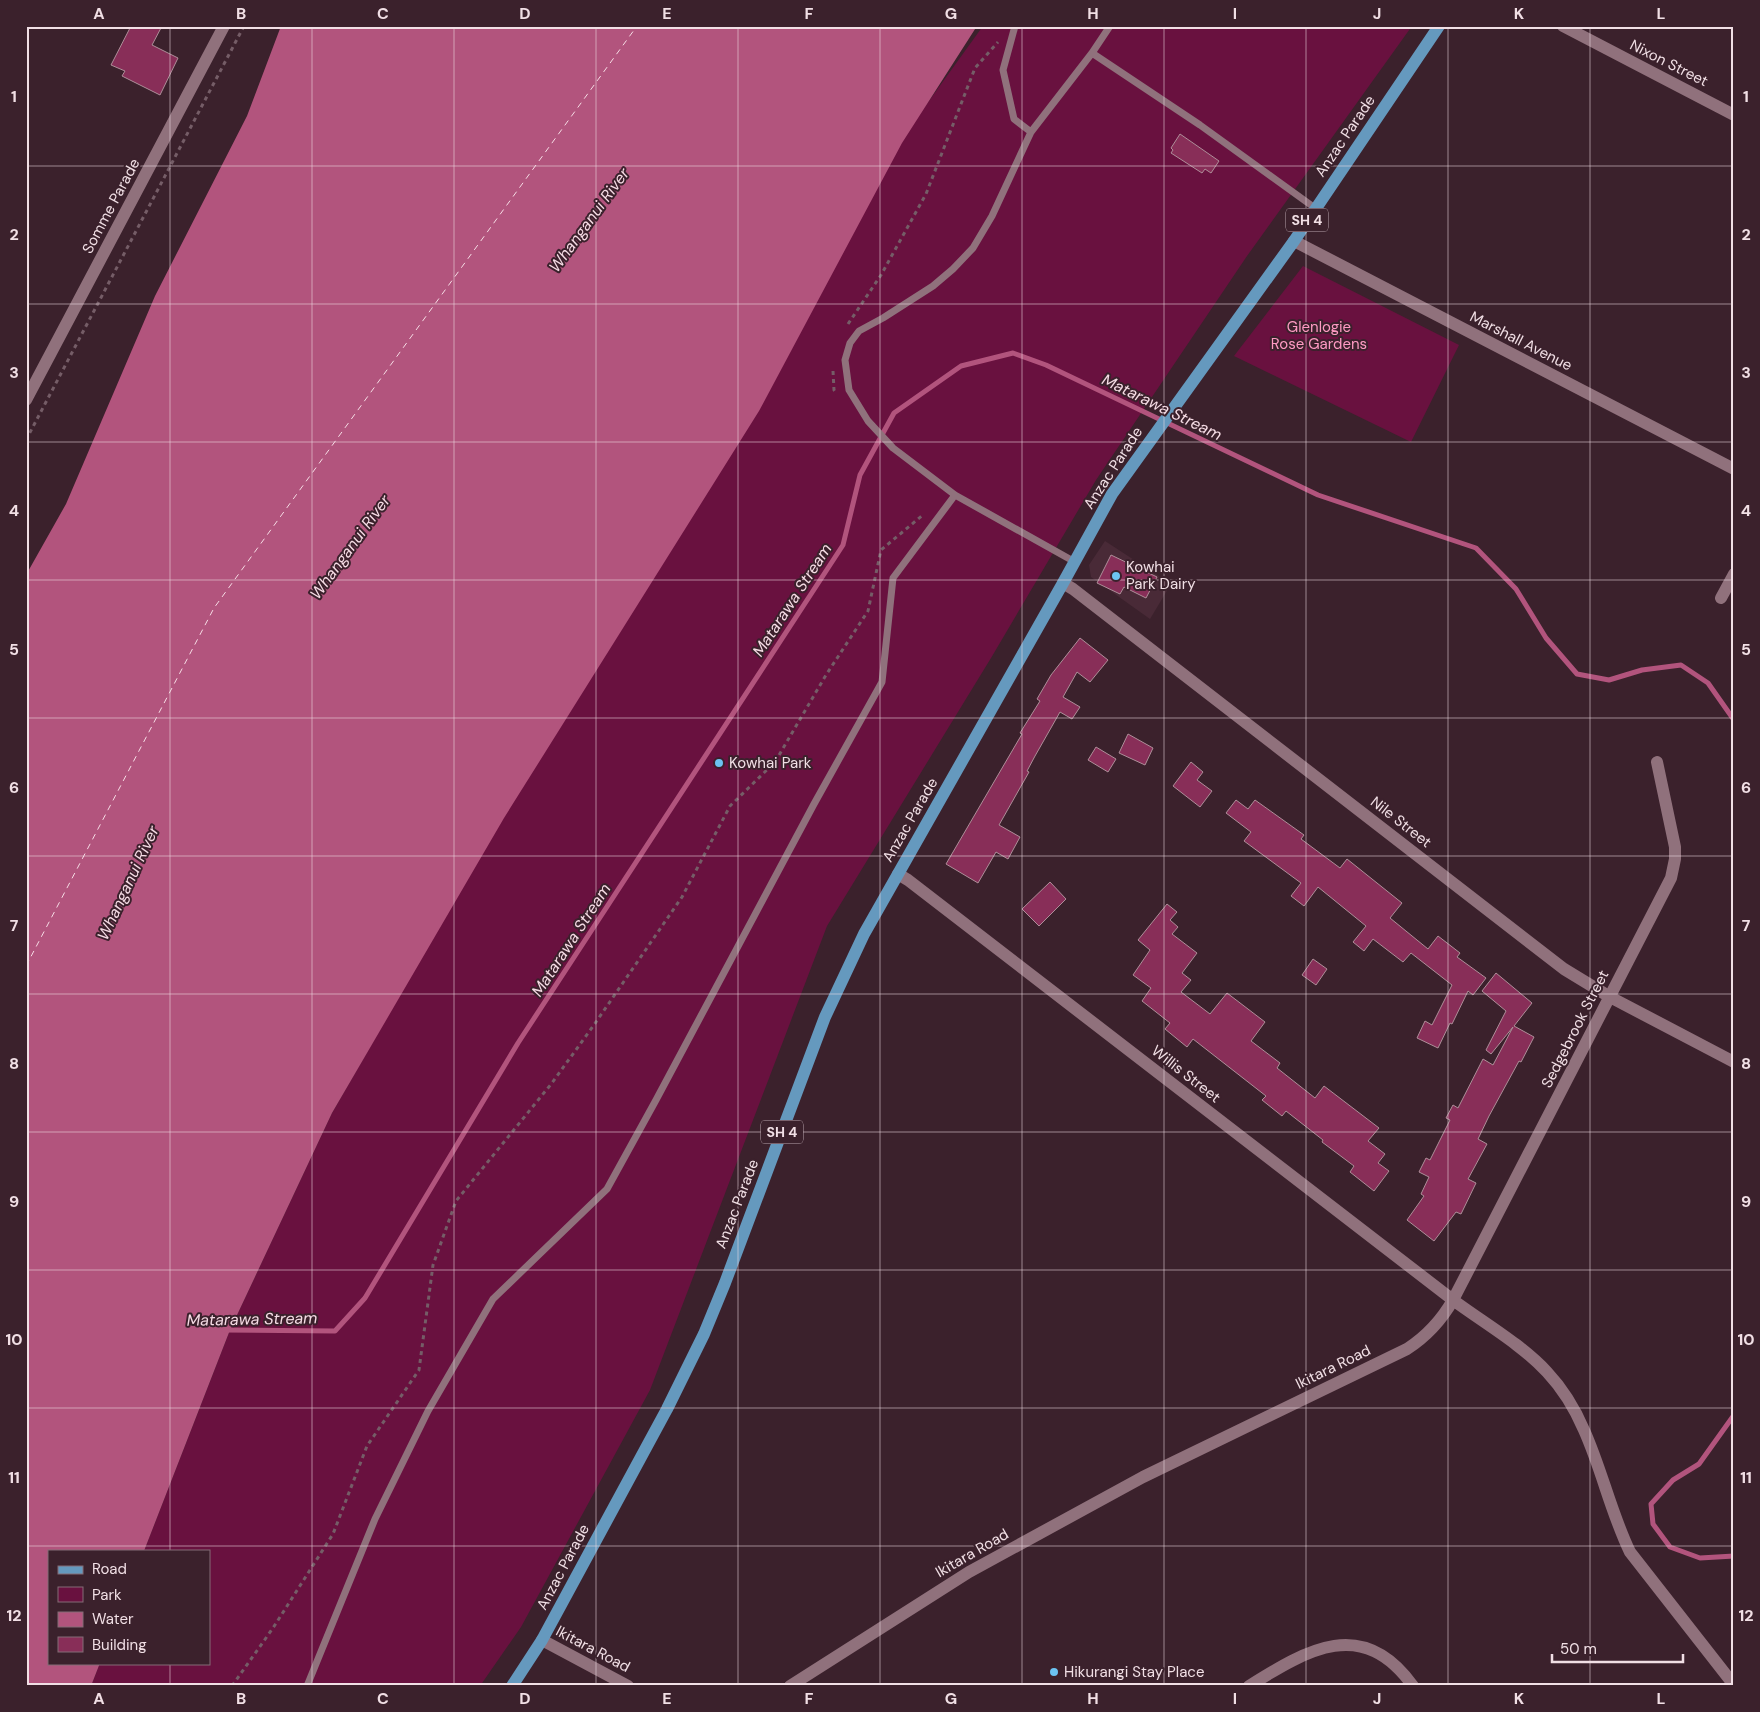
<svg xmlns="http://www.w3.org/2000/svg" width="1760" height="1712" font-family="'DM Sans',sans-serif">
  <style>
    .built { fill: #492a37 }
    .green { fill: #69113f }
    .water { fill: #b2547d }
    .lines { fill: none; stroke-linecap: round; stroke-linejoin: round }
    .stream { stroke: #b2547d; stroke-width: 5 }
    .ferry { stroke: #f6dce5; stroke-width: 1; stroke-dasharray: 6 5; stroke-linecap: butt }
    .building { fill: #882e58; stroke: #ae8e99 }
    .path { stroke: #755d67; stroke-width: 3; stroke-dasharray: 4 4; stroke-linecap: butt }
    .service { stroke: #90717c; stroke-width: 7 }
    .minor { stroke: #90717c; stroke-width: 12 }
    .secondary { stroke: #90717c; stroke-width: 12 }
    .primary { stroke: #6599be; stroke-width: 12 }
    .grid { fill: none; stroke: #f1dfe5; stroke-width: 1; stroke-opacity: 0.55 }
    .poi-dot { fill: #6cc3f2; stroke: #3b212c; stroke-width: 2 }
    .labels { text-anchor: middle; dominant-baseline: central; stroke-width: 4; stroke-linejoin: round; paint-order: stroke }
    .shield { fill: #3b212c; stroke: #baa6ae; stroke-width: 1 }
    .shield-label { font-size: 14px; font-weight: bold; fill: #f1dfe5 }
    .street-label { font-size: 15px; fill: #f1dfe5; stroke: #3b212c }
    .park-label { font-size: 15px; fill: #fe9ac3; stroke: #3b212c }
    .poi-label { font-size: 15px; fill: #f1dfe5; stroke: #3b212c; text-anchor: start }
    .water-label { font-size: 16px; font-style: italic; fill: #f6dce5; stroke: #3b212c }
    .neatline { fill: none; stroke: #f1dfe5; stroke-width: 2 }
    .grid-label { font-size: 16px; text-anchor: middle; font-weight: bold; fill: #f1dfe5 }
  </style>
  <rect width="100%" height="100%" fill="#3b212c"/>
  <path class="built" d="M1105,541L1171,584L1150,619L1091,577L1089,565Z"/>
  <path class="green" d="M983,26H1412L1247,256L1096,480L991,658L827,926L650,1390L521,1627L480,1686H91L100,1663H209V1551H144L230,1330L332,1113L856,202Z
    M1303,266L1459,345L1411,442L1234,356Z"/>
  <path class="water" d="M281,26H977L902,143L759,411L504,818L332,1113L230,1330L144,1551H49V1663H100L91,1686H26V575L66,504L155,296L247,116Z"/>
  <g class="lines">
    <path class="stream" d="M224,1330L335,1331L365,1298L518,1043L843,545L860,475L894,413L961,366L1013,353L1046,365L1318,495L1476,548L1516,589L1546,638L1577,674L1609,680L1642,670L1681,665L1708,683L1734,720
      M1734,1415L1699,1464L1673,1480L1651,1504L1653,1524L1670,1547L1700,1558L1734,1556"/>
    <path class="ferry" d="M26,966L214,608L637,26"/>
  </g>
  <path class="building" d="M131,26H162L152,45L178,58L160,95L122,76L125,71L111,65Z
    M1180,134L1219,161L1211,173L1205,169L1202,173L1171,153L1173,150L1171,148Z
    M1111,555L1157,577L1146,598L1124,587L1120,594L1097,583Z
    M1080,638L1108,660L1090,682L1077,672L1063,697L1080,707L1072,719L1060,712L1035,756L1027,771L1029,772L999,825L1020,837L1008,859L996,852L978,883L946,864L1022,734L1020,733L1040,701L1037,699L1051,675Z
    M1128,734L1153,748L1145,765L1119,753Z
    M1096,747L1116,759L1108,772L1088,760Z
    M1191,762L1203,772L1197,780L1212,791L1200,807L1173,786Z
    M1236,800L1248,809L1255,800L1304,835L1301,839L1340,868L1347,859L1402,903L1390,918L1428,949L1438,936L1460,953L1457,957L1486,978L1473,995L1468,991L1452,1024L1450,1023L1438,1048L1417,1038L1425,1021L1432,1025L1452,985L1411,953L1403,962L1373,939L1364,951L1353,942L1366,926L1318,887L1304,906L1291,896L1301,883L1244,841L1251,832L1226,813Z
    M1050,882L1066,899L1039,926L1022,909Z
    M1167,904L1177,912L1170,920L1178,927L1172,934L1197,953L1182,973L1191,980L1181,992L1210,1014L1227,993L1265,1022L1251,1041L1280,1063L1277,1068L1315,1098L1324,1086L1379,1128L1368,1141L1385,1154L1378,1163L1389,1171L1374,1191L1350,1172L1354,1166L1322,1142L1323,1140L1286,1111L1282,1116L1262,1100L1266,1096L1193,1039L1187,1047L1165,1029L1170,1023L1142,1001L1151,988L1133,975L1150,950L1138,940Z
    M1313,959L1327,969L1316,985L1302,975Z
    M1496,973L1532,1003L1514,1026L1534,1037L1521,1062L1519,1061L1489,1116L1478,1139L1487,1144L1468,1179L1476,1183L1461,1214L1456,1212L1434,1241L1407,1220L1424,1196L1421,1194L1429,1177L1419,1172L1426,1158L1430,1160L1450,1120L1446,1118L1453,1105L1458,1108L1483,1059L1493,1065L1513,1027L1491,1054L1486,1050L1506,1011L1482,991Z"/>
  <g class="lines">
    <path class="path" d="M848,324L881,275L926,194L975,68L998,42
      M833,371L834,390L837,394
      M26,440L244,26
      M232,1686L273,1628L333,1534L367,1446L419,1370L433,1265L456,1201L552,1083L596,1022L682,897L730,806L775,762L826,675L868,611L881,550L924,514"/>
    <path class="service" d="M1015,26L1003,70L1014,119L1031,132L1092,53
      M1110,26L1092,53L1200,125L1315,208
      M955,495L1075,562
      M307,1686L375,1519L428,1411L493,1299L607,1189L656,1100L814,804L882,682L893,578L955,495L893,448L868,421L849,390L845,360L850,343L859,331L883,318L933,286L953,269L973,248L992,216L1031,132"/>
    <path class="minor" d="M1563,26L1734,115
      M1294,241L1734,469
      M1063,583L1073,589L1564,969L1610,997L1734,1062
      M1721,598L1734,574
      M898,874L908,880L1453,1300L1671,878L1675,859V847L1657,762
      M542,1640L628,1686
      M790,1686L969,1572L1143,1477L1407,1349C1427,1336 1441,1321 1453,1300C1484,1323 1521,1344 1547,1372C1563,1389 1575,1409 1584,1430C1602,1470 1611,1513 1630,1552L1734,1685
      M1249,1686C1308,1649 1363,1616 1413,1686"/>
    <path class="secondary" d="M26,400L224,26"/>
    <path class="primary" d="M512,1686L542,1640L667,1409L704,1334L725,1283L825,1017L864,934L1063,583L1112,494L1294,241L1439,26"/>
  </g>
  <path class="grid" d="M170,26V1551M312,26V1686M454,26V1686M596,26V1686M738,26V1686M880,26V1686M1022,26V1686M1164,26V1686M1306,26V1686M1448,26V1686M1590,26V1686M26,166H1734M26,304H1734M26,442H1734M26,580H1734M26,718H1734M26,856H1734M26,994H1734M26,1132H1734M26,1270H1734M26,1408H1734M26,1546H1734M170,1663V1686"/>
  <g class="poi-dot">
    <circle cx="1116" cy="576" r="5"/>
    <circle cx="719" cy="763" r="5"/>
    <circle cx="1054" cy="1672" r="5"/>
  </g>
  <g class="labels">
    <g class="shield">
      <rect x="1286" y="208.5" width="42" height="23" rx="4"/>
      <rect x="761" y="1120.5" width="42" height="23" rx="4"/>
    </g>
    <g class="shield-label">
      <text x="1307" y="220">SH 4</text>
      <text x="782" y="1132">SH 4</text>
    </g>
    <g class="street-label">
      <text transform="translate(1669 63) rotate(27)">Nixon Street</text>
      <text transform="translate(1345 136) rotate(-56)">Anzac Parade</text>
      <text transform="translate(111 206) rotate(-62)">Somme Parade</text>
      <text transform="translate(1521 341) rotate(27)">Marshall Avenue</text>
      <text transform="translate(1113 468) rotate(-57)">Anzac Parade</text>
      <text transform="translate(910 820) rotate(-60)">Anzac Parade</text>
      <text transform="translate(1401 822) rotate(38)">Nile Street</text>
      <text transform="translate(1575 1029) rotate(-63)">Sedgebrook Street</text>
      <text transform="translate(1186 1074) rotate(38)">Willis Street</text>
      <text transform="translate(737 1204) rotate(-69)">Anzac Parade</text>
      <text transform="translate(1333 1367) rotate(-26)">Ikitara Road</text>
      <text transform="translate(972 1553) rotate(-30)">Ikitara Road</text>
      <text transform="translate(563 1567) rotate(-62)">Anzac Parade</text>
      <text transform="translate(593 1649) rotate(28)">Ikitara Road</text>
    </g>
    <g class="park-label">
      <text x="1319" y="327">Glenlogie<tspan x="1319" dy="17">Rose Gardens</tspan></text>
    </g>
    <g class="poi-label">
      <text x="1126" y="567">Kowhai<tspan x="1126" dy="17">Park Dairy</tspan></text>
      <text x="729" y="763">Kowhai Park</text>
      <text x="1064" y="1672">Hikurangi Stay Place</text>
    </g>
    <g class="water-label">
      <text transform="translate(589 220) rotate(-54)">Whanganui River</text>
      <text transform="translate(1162 407) rotate(26)">Matarawa Stream</text>
      <text transform="translate(350 547) rotate(-54)">Whanganui River</text>
      <text transform="translate(792 600) rotate(-57)">Matarawa Stream</text>
      <text transform="translate(128 883) rotate(-65)">Whanganui River</text>
      <text transform="translate(571 940) rotate(-57)">Matarawa Stream</text>
      <text transform="translate(252 1319) rotate(-1)">Matarawa Stream</text>
    </g>
  </g>
  <rect width="1760" height="1712" fill="none" stroke="#3b212c" stroke-width="55"/>
  <rect x="48" y="1550" width="162" height="115" fill="#3b212c" stroke="#846d76"/>
  <rect x="58" y="1566" width="25" height="8" fill="#6599be" stroke="#846d76"/>
  <text x="92" y="1574" font-size="15" fill="#f1dfe5">Road</text>
  <rect x="58" y="1587" width="25" height="15" fill="#69113f" stroke="#846d76"/>
  <text x="92" y="1600" font-size="15" fill="#f1dfe5">Park</text>
  <rect x="58" y="1612" width="25" height="15" fill="#b2547d" stroke="#846d76"/>
  <text x="92" y="1624" font-size="15" fill="#f1dfe5">Water</text>
  <rect x="58" y="1637" width="25" height="15" fill="#882e58" stroke="#846d76"/>
  <text x="92" y="1650" font-size="15" fill="#f1dfe5">Building</text>
  <path d="M1552 1654v8h131v-8" fill="none" stroke="#f1dfe5" stroke-width="2.5"/>
  <text x="1560" y="1654" font-size="15" fill="#f1dfe5" stroke="#3b212c" stroke-width="4" paint-order="stroke">50 m</text>
  <rect x="28" y="28" width="1704" height="1656" class="neatline"/>
  <g class="grid-label">
    <text x="99" y="19">A</text>
    <text x="241" y="19">B</text>
    <text x="383" y="19">C</text>
    <text x="525" y="19">D</text>
    <text x="667" y="19">E</text>
    <text x="809" y="19">F</text>
    <text x="951" y="19">G</text>
    <text x="1093" y="19">H</text>
    <text x="1235" y="19">I</text>
    <text x="1377" y="19">J</text>
    <text x="1519" y="19">K</text>
    <text x="1661" y="19">L</text>
    <text x="14" y="102">1</text>
    <text x="1746" y="102">1</text>
    <text x="14" y="240">2</text>
    <text x="1746" y="240">2</text>
    <text x="14" y="378">3</text>
    <text x="1746" y="378">3</text>
    <text x="14" y="516">4</text>
    <text x="1746" y="516">4</text>
    <text x="14" y="655">5</text>
    <text x="1746" y="655">5</text>
    <text x="14" y="793">6</text>
    <text x="1746" y="793">6</text>
    <text x="14" y="931">7</text>
    <text x="1746" y="931">7</text>
    <text x="14" y="1069">8</text>
    <text x="1746" y="1069">8</text>
    <text x="14" y="1207">9</text>
    <text x="1746" y="1207">9</text>
    <text x="14" y="1345">10</text>
    <text x="1746" y="1345">10</text>
    <text x="14" y="1483">11</text>
    <text x="1746" y="1483">11</text>
    <text x="14" y="1621">12</text>
    <text x="1746" y="1621">12</text>
    <text x="99" y="1704">A</text>
    <text x="241" y="1704">B</text>
    <text x="383" y="1704">C</text>
    <text x="525" y="1704">D</text>
    <text x="667" y="1704">E</text>
    <text x="809" y="1704">F</text>
    <text x="951" y="1704">G</text>
    <text x="1093" y="1704">H</text>
    <text x="1235" y="1704">I</text>
    <text x="1377" y="1704">J</text>
    <text x="1519" y="1704">K</text>
    <text x="1661" y="1704">L</text>
  </g>
</svg>
